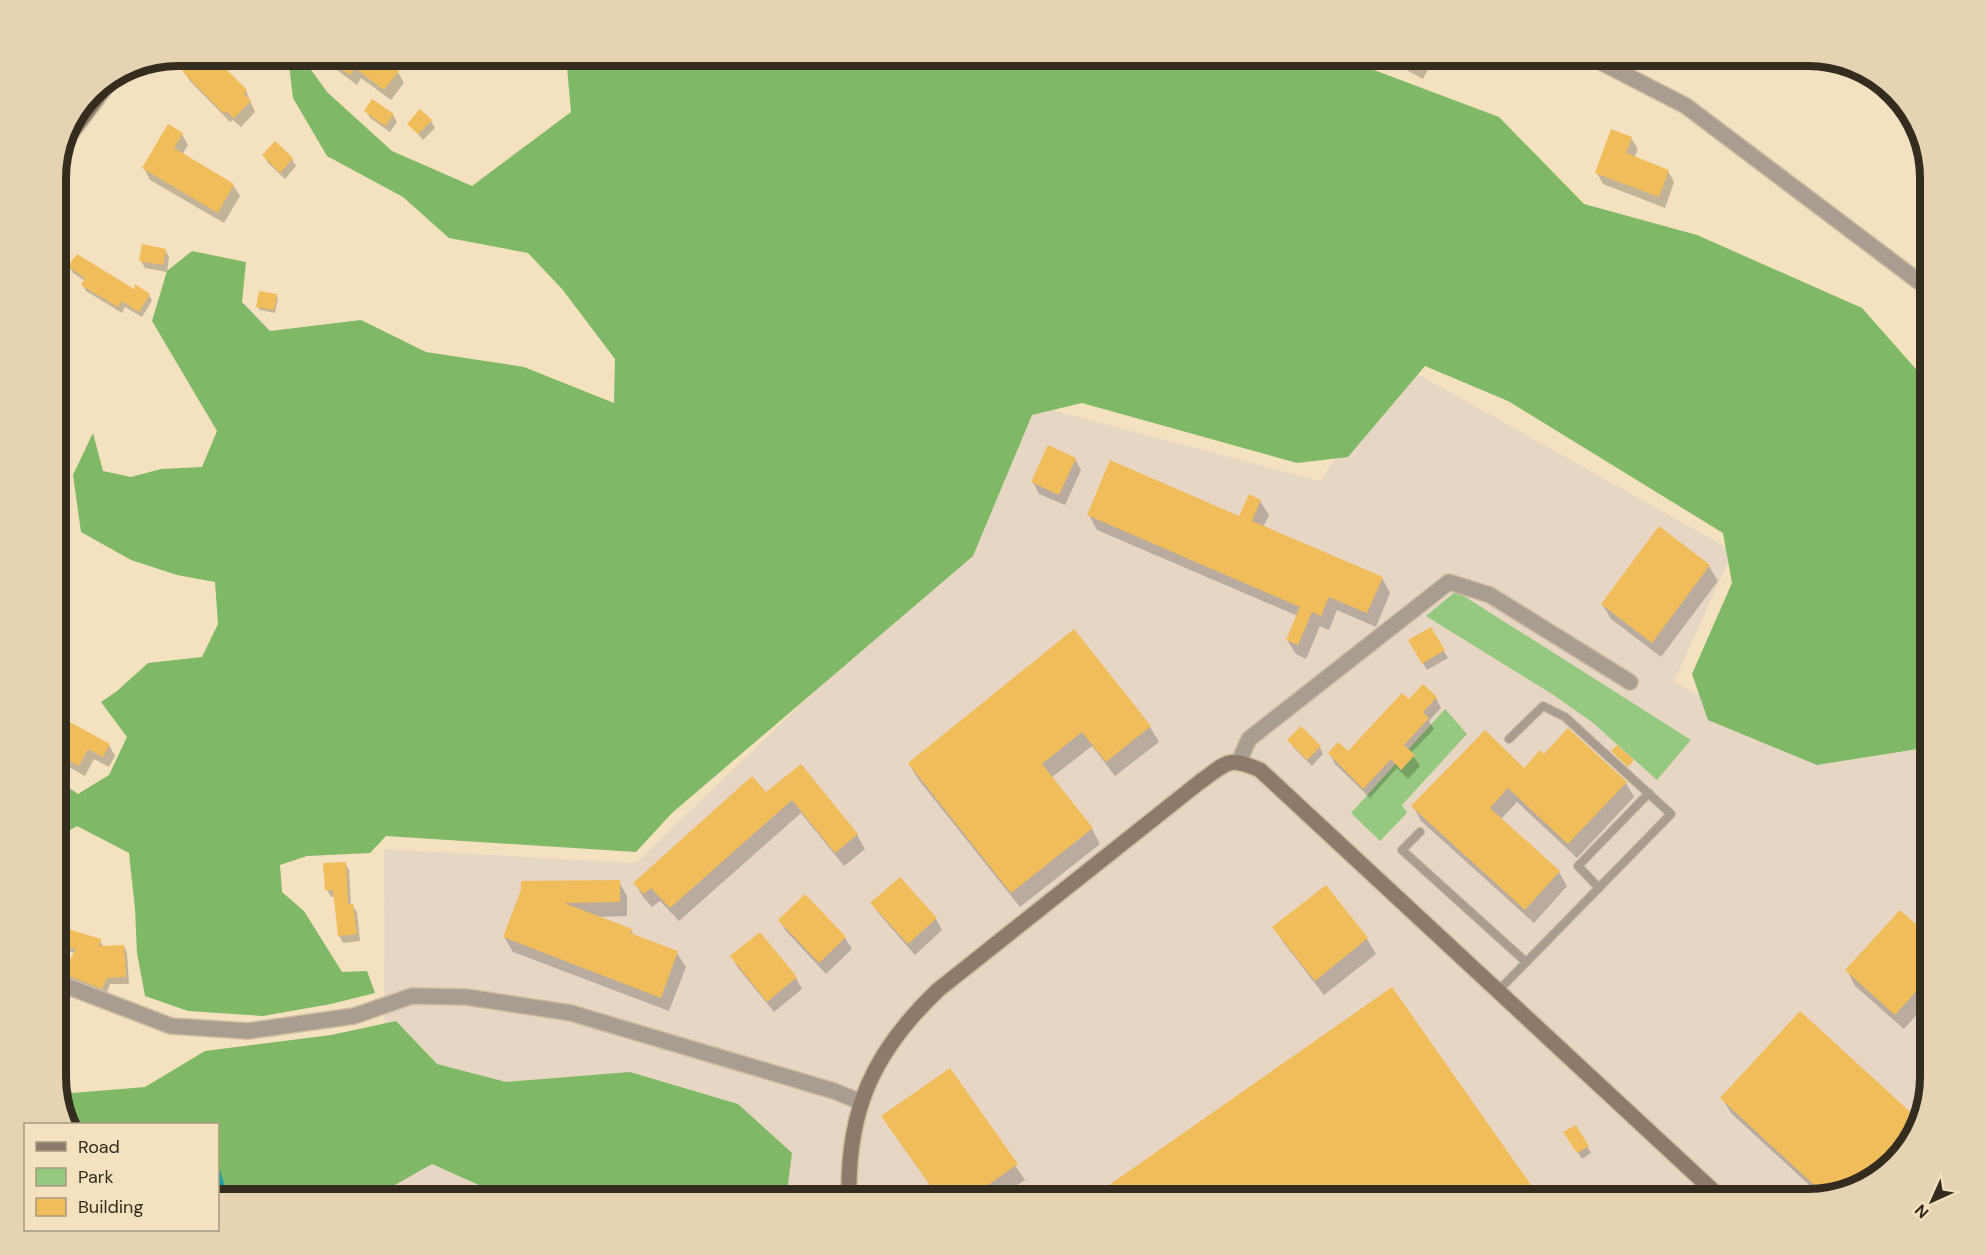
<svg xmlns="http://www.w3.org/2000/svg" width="1986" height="1255" font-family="'DM Sans',sans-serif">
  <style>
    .industrial { fill: #e8d6c5 }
    .green { fill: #95c97f }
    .forest { fill: #7fb965 }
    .shadow { fill: #0003 }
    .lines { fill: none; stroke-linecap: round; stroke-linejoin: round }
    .stream { stroke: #1b9fa1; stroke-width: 5 }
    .building { fill: #f0bd5a }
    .lane-casing { stroke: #cdbd9f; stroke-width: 10 }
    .street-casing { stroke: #cdbd9f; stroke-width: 18 }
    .secondary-casing { stroke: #cdbd9f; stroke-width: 18 }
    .lane { stroke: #a99c91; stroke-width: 8 }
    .street { stroke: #a99c91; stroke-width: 15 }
    .secondary { stroke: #8d7a6a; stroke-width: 15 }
    .rim { fill: none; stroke: #332c1f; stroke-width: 8 }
  </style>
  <rect width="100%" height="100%" fill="#f4e1bf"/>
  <path class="industrial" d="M1398,363L1733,551L1674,682L1814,752L1930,727V1077L1910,1145L1869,1183L1808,1199H385L384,849L636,863L980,531L1025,403L1320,481Z"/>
  <path class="green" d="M1456,591L1691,740L1657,780L1592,722L1552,694L1426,616Z
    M1445,709L1467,734L1402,805L1407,813L1380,841L1351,813Z"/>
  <path class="forest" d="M288,56H301L327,92L392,151L472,186L571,112L567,67L655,66L703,56H1355L1366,67L1499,117L1584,204L1697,235L1862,308L1930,385V747L1817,765L1708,720L1692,674L1732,583L1723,533L1508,401L1425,366L1348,457L1297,463L1082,403L1032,415L973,556L672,813L636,852L386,836L370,853L307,856L280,865L282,892L304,911L342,972L367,971L375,993L331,1004L263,1016L188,1011L145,996L137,953L135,909L129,853L77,826L56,838V779L78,794L109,775L127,737L101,702L117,691L148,663L202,657L218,624L215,582L177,575L131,560L81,532L73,475L93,433L103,471L131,477L161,469L202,467L217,431L152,321L167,271L192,251L246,262L242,302L270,331L361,320L426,352L524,367L614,403L615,359L562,289L528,253L449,238L403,197L327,156L293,98Z
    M396,1021L437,1064L506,1082L630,1072L738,1104L792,1153L786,1199H510L432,1164L370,1199H225L218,1187V1124H68L56,1084V1081L73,1093L145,1087L205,1051L331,1035Z"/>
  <path class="shadow" d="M182,56H211L246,91L255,112L241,127L233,120L230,122L190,81L184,72L191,64Z
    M318,56H376L398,72L404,83L391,100L361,78L357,85Z
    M1385,56H1425L1430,66L1423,79L1388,60Z
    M1474,56H1494L1485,65Z
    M366,111L393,115L397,122L390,132L370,118Z
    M431,121L435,128L423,140L409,124Z
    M182,134L188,145L182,155L233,185L240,196L224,223L150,180L144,168Z
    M1631,138L1638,149L1634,158L1668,171L1674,182L1665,208L1603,184L1597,173Z
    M275,143L292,159L296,166L285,179L268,163L264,156Z
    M165,250L169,257L167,272L145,268L141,261Z
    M69,266L149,295L152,301L142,317L125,307L122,313L86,291L83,285L85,281L73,273Z
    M276,295L278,298L275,313L260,310L258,307Z
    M1075,459L1081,470L1065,505L1039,494L1033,482Z
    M1260,501L1269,515L1263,527L1382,578L1390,593L1376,627L1337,610L1329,630L1320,626L1306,659L1296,654L1287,640L1298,616L1097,530L1089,515L1240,517Z
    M1709,566L1718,581L1661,657L1611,619L1602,604Z
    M1431,629L1448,658L1427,670L1410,641Z
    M1074,631L1150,727L1159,742L1115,776L1092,746L1051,778L1092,829L1100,844L1020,907L918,779L909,764Z
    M1436,698L1441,708L1429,721L1434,729L1411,753L1420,766L1408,779L1397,768L1370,798L1335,764L1330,754L1349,753L1409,701Z
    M56,727L109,745L115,756L109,767L94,759L85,776L56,760Z
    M1289,740L1319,746L1323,754L1312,766L1293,747Z
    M1544,756L1626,783L1634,797L1577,858L1517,802L1501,819L1559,872L1567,886L1534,923L1421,821L1413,806L1524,770Z
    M800,766L857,835L865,849L844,866L801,813L679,921L660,901L652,907L643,897L635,883L766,794Z
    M345,863L349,870L351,905L357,912L360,941L343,943L339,936L335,897H331L327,890Z
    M900,879L936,919L942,930L915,955L879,914L872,903Z
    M619,882L627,896V916L596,917L631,930L634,936L677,953L686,967L669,1011L513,952L504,937L522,890Z
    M1326,887L1367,939L1376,954L1324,995L1283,942L1274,927Z
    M805,896L845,938L852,949L826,974L786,931L779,920Z
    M1930,912V1000L1904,1029L1855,986L1847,970L1917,927Z
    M760,934L796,978L802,989L774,1012L738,968L732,957Z
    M100,940L103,947L124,946L127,953L129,984H110L106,995L67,980L64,973L75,953L68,951L64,944Z
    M1392,989L1539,1199H1091Z
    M949,1070L1025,1180L996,1199H932L937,1195L892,1131Z
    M1722,1098L1910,1145L1869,1183L1821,1196L1731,1113Z
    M1575,1127L1591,1153L1582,1159L1565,1133Z"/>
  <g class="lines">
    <path class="stream" d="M218,1172L226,1199"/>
  </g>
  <path class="building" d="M185,56H213L247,90L244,94L251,101L234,118L226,111L224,114L182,71L191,62Z
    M324,56H378L399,71L384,90L355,68L350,75Z
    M372,99L394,114L385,126L364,111Z
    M420,109L432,120L418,134L407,124Z
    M168,124L183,133L174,148L234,184L218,213L142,168Z
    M1611,129L1632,137L1626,153L1669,170L1659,197L1595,173Z
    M275,141L293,158L280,173L262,155Z
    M142,244L166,249L163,265L139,261Z
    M77,254L134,289L135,284L150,294L139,312L122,301L118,307L81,285L85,278L68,266Z
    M259,291L277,294L274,310L256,307Z
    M1048,445L1076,458L1059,495L1031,482Z
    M1110,460L1239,516L1249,494L1261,500L1252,521L1383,577L1367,613L1329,597L1321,616L1312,612L1298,645L1286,640L1300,607L1087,515Z
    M1659,526L1710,565L1652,643L1601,604Z
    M1431,627L1445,650L1422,664L1408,640Z
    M1074,629L1151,726L1106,762L1082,732L1042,764L1093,828L1011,893L908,763Z
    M1423,684L1437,697L1423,712L1429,718L1404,745L1415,755L1401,770L1391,759L1363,789L1328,753L1338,742L1348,751L1402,693L1409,699Z
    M68,721L110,744L103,757L88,749L79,766L56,754V725L64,729Z
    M1301,726L1321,746L1307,760L1287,740Z
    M1568,728L1627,782L1568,844L1508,788L1490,808L1560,871L1525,910L1411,806L1485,730L1524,768L1540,750L1544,754Z
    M1617,745L1634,760L1628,767L1611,751Z
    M801,764L858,834L835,853L792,800L670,908L651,888L644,894L633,883L752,776L766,792Z
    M346,862L348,904H353L357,934L338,936L333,890H325L323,863Z
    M900,877L937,918L908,944L870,903Z
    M620,880V902L564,903L632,929L630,933L678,951L661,998L503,937L521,890V881Z
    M1326,885L1368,938L1315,981L1272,927Z
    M805,894L846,937L819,963L778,920Z
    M1900,910L1917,925L1930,910V976L1895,1015L1845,970Z
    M68,929L101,939L99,946L124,945L126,977L107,978L102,989L62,973L76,949L63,945Z
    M760,932L797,977L767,1002L730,956Z
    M1392,987L1541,1199H1089Z
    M1800,1011L1918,1119L1910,1145L1869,1183L1825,1195L1720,1098Z
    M950,1068L1018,1164L968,1199H940L881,1116Z
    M1576,1125L1589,1146L1577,1153L1563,1132Z"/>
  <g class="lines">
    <defs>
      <path id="lane" d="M1420,832L1402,850L1526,962
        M1599,888L1578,866L1649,793
        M1498,991L1671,814L1565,717L1543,706L1509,739"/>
      <path id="street" d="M1589,56L1686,106L1930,290
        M1239,761L1249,739L1449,582L1490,595L1630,682
        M56,982L171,1026L248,1031L354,1016L412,996L466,997L571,1013L834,1091L861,1102"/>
      <path id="secondary" d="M62,145L113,77
        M849,1199C847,1110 873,1052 938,990L1201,781C1228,762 1228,756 1260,770L1722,1199"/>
    </defs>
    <use href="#lane" class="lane-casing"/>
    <use href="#street" class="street-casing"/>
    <use href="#secondary" class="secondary-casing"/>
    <use href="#lane" class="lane"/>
    <use href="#street" class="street"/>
    <use href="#secondary" class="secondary"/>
  </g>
  <path d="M0 0H1986V1255H0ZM178 66H1808A112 112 0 0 1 1920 178V1077A112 112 0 0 1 1808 1189H178A112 112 0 0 1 66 1077V178A112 112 0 0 1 178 66Z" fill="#e5d3b2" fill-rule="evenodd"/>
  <path class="rim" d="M178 66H1808A112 112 0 0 1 1920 178V1077A112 112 0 0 1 1808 1189H178A112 112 0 0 1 66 1077V178A112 112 0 0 1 178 66Z"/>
  <rect x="24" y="1123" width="195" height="108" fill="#f4e1bf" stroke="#a7997f" stroke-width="1.5"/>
  <rect x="36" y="1142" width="30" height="9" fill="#8d7a6a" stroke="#a7997f" stroke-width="1.5"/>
  <text x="78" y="1153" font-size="18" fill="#332c1f">Road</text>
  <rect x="36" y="1168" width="30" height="18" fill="#95c97f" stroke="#a7997f" stroke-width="1.5"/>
  <text x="78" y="1183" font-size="18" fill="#332c1f">Park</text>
  <rect x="36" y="1198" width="30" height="18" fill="#f0bd5a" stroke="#a7997f" stroke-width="1.5"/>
  <text x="78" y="1213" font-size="18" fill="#332c1f">Building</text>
  <g transform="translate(1932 1201) rotate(225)" stroke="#f4e1bf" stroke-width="4.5" paint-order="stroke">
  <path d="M0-4.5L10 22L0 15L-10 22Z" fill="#332c1f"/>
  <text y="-9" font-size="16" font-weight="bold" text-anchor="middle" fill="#332c1f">N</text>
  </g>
</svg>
